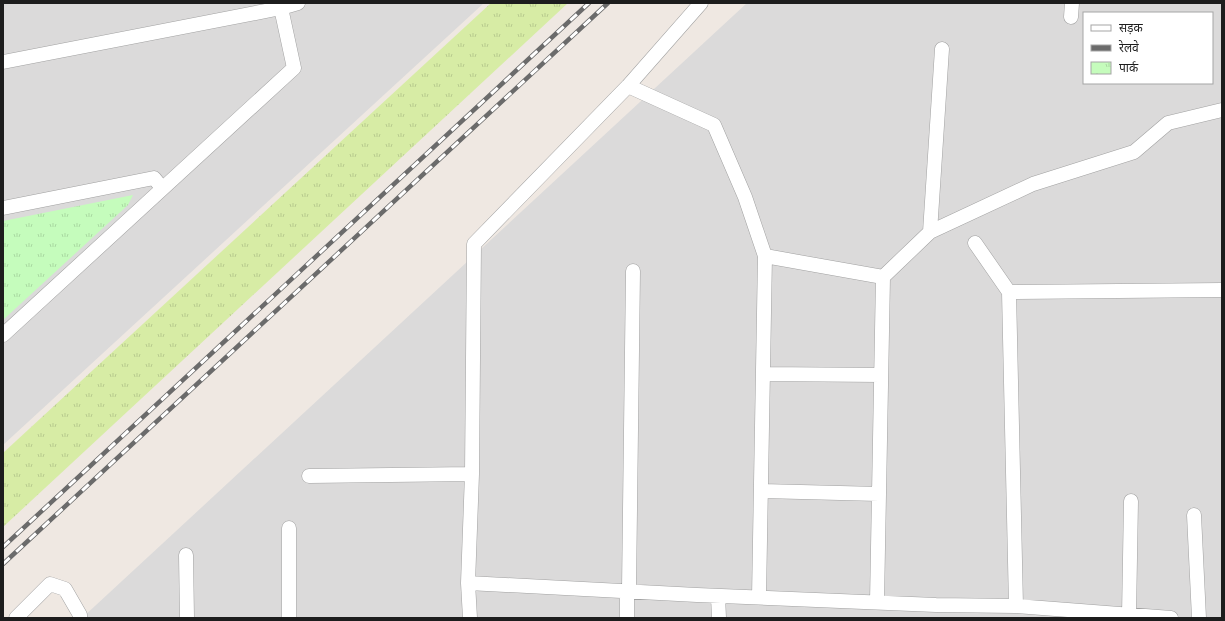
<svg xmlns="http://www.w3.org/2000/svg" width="1225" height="621" font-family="Montserrat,'Noto Sans Devanagari',sans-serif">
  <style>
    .residential { fill: #dbdada; fill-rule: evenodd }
    .grass { fill: url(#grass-tufts) }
    .park { fill: url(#park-tufts) }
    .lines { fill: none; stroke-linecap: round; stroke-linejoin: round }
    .minor-casing { stroke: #a1a1a1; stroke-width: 15 }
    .minor { stroke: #fff; stroke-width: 14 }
    .rail-casing { stroke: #6b6b6b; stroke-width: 4.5 }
    .rail { stroke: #fff; stroke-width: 3; stroke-dasharray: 9; stroke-linecap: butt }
  </style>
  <defs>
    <pattern id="grass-tufts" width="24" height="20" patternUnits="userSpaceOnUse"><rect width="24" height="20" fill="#d7eca5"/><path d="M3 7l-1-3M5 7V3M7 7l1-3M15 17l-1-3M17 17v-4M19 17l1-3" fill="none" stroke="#b8ca8e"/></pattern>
    <pattern id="park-tufts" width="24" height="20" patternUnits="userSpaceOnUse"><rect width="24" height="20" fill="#c5fcbc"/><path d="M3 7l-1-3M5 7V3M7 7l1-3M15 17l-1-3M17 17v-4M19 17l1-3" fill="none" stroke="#a9d8a1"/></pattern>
  </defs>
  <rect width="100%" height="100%" fill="#efe8e2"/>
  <path class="residential" d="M3,3H484L3,445Z
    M747,3H1222V618H82ZM1084,13H1212V83H1084Z"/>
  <path class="grass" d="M491,3H568L3,527V453Z"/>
  <path class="park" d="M133,195L128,205L3,320V221Z"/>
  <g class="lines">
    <defs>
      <path id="minor" d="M1071,17L1072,3
        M3,62L281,8L298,3
        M628,86L714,125L745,197L765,256L883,277
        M3,208L154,178L162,188
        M930,232L942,49
        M975,243L1009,292L1016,606
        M1009,292L1222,290
        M3,335L294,68L281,8
        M763,374L881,375
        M309,476L472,474
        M761,491L879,494
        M1194,515L1199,618
        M289,528V618
        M186,555L187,618
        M468,583L697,595L936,605L1016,606L1171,618
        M718,596L719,618
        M759,597L765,256
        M877,602L883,277L930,232L1033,184L1134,152L1168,123L1222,110
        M1129,615L1131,501
        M16,618L50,584L65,589L80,615V618
        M470,618L468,583L472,474L474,244L628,86L701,3
        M627,618V592L629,589L633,271"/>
    </defs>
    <use href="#minor" class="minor-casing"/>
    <use href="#minor" class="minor"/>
    <defs>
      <path id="rail" d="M3,547L589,3
        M3,564L608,3"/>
    </defs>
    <use href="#rail" class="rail-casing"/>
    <use href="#rail" class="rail"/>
  </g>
  <rect width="1225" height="621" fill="none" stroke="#1d1d1d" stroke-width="8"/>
  <rect x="1083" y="12" width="130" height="72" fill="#ffffff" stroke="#a5a5a5"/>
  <rect x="1091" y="25" width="20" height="6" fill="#ffffff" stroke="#a5a5a5"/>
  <text x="1119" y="32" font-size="12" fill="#1d1d1d">सड़क</text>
  <rect x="1091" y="45" width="20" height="6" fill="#6b6b6b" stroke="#a5a5a5"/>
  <text x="1119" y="52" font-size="12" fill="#1d1d1d">रेलवे</text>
  <rect x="1091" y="62" width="20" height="12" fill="url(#park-tufts)" stroke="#a5a5a5"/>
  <text x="1119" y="72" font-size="12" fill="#1d1d1d">पार्क</text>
</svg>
